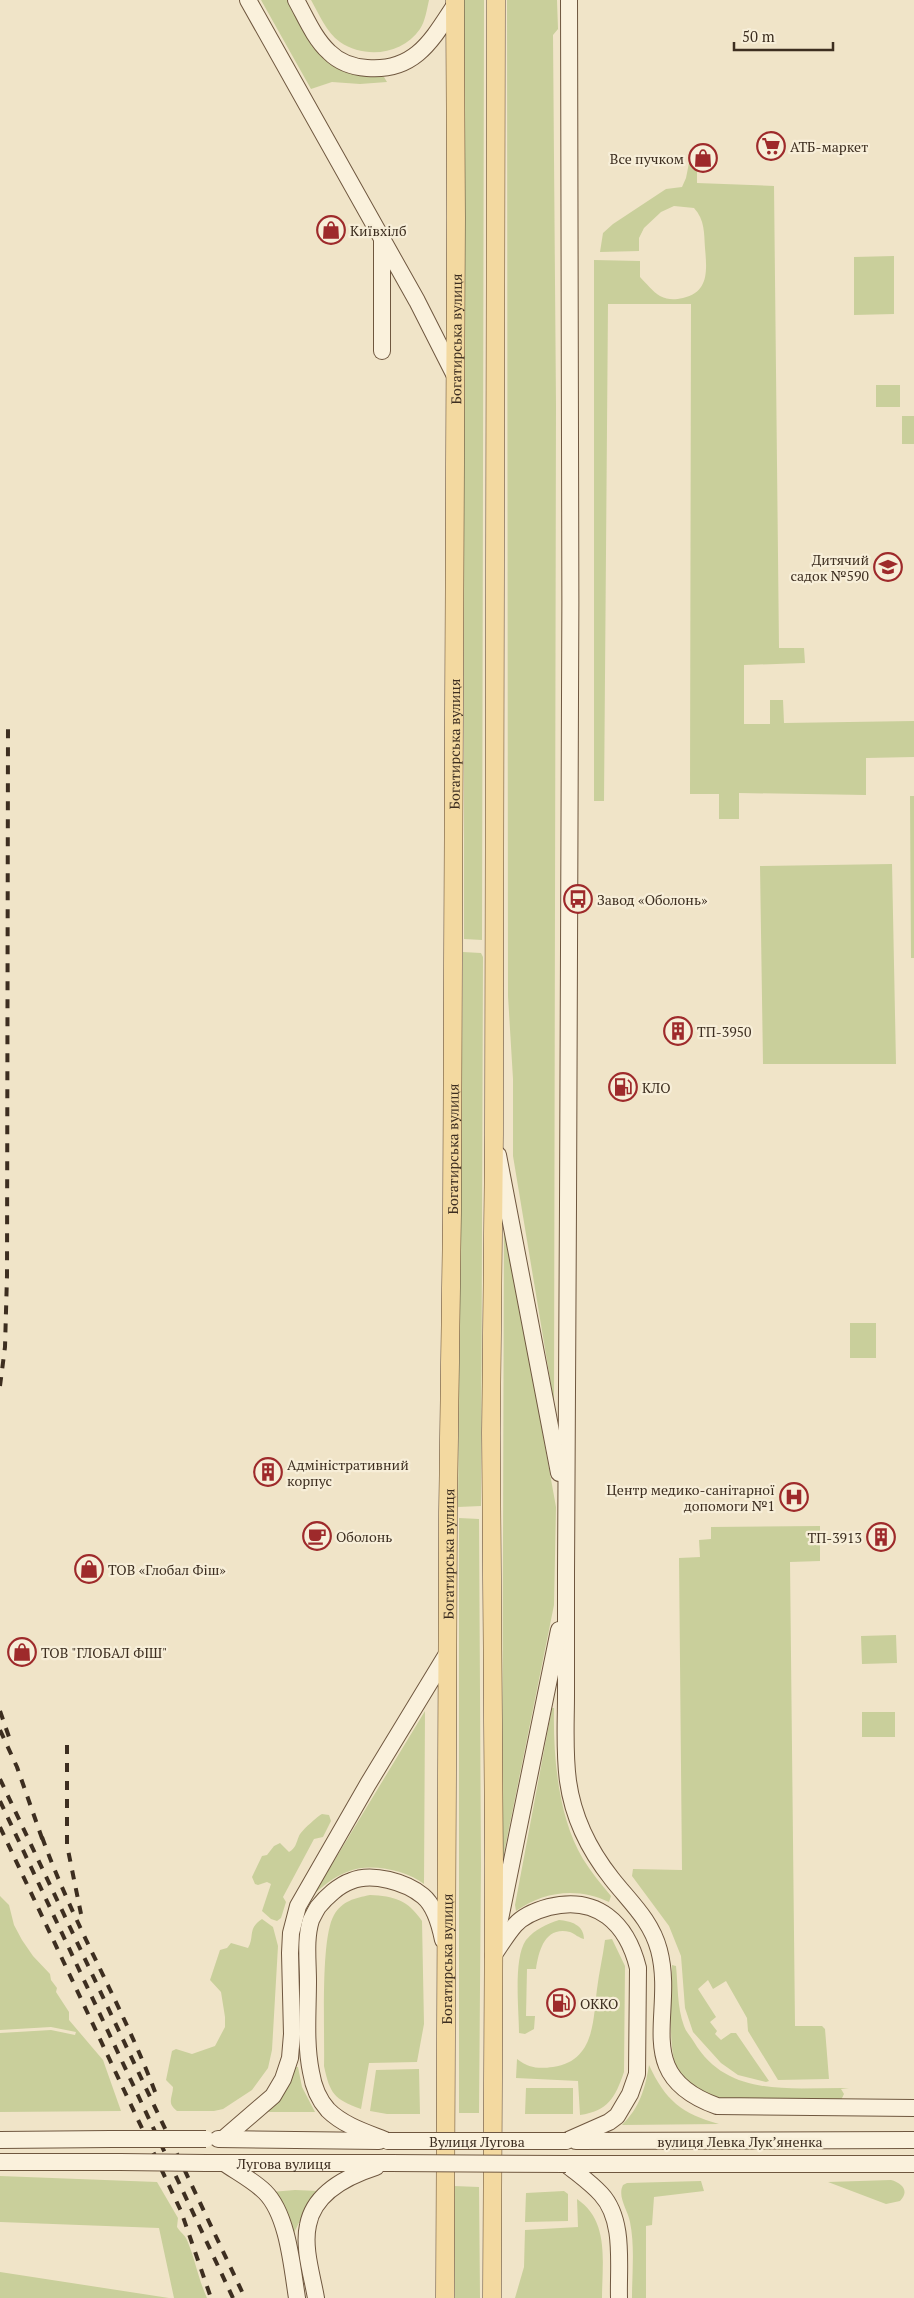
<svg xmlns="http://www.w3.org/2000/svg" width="914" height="2298" font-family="'PT Serif',serif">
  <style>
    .green { fill: #c9cf9b }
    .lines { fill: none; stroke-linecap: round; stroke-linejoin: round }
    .secondary-casing { stroke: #6f573f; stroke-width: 18 }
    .primary-casing { stroke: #5b4430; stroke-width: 19 }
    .secondary { stroke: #faf1dc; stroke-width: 16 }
    .primary { stroke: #f3d9a0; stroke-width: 18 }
    .rail { stroke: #3d2e20; stroke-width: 4; stroke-dasharray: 9 9; stroke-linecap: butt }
    .secondary-bridge-casing { stroke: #6f573f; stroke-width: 18; stroke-linecap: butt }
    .secondary-bridge { stroke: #faf1dc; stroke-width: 16 }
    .labels { text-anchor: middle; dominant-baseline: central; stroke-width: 4.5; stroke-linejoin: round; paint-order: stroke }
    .poi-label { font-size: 14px; fill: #3d2e20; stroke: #f7eed8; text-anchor: start }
    .street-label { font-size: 14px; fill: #3d2e20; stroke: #f7eed8 }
  </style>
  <rect width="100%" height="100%" fill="#f0e4c8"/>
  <path class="green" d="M261,0H289C301,20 316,55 335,67C349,76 369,76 384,77L387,82L360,84L332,82L311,89Z
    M311,0H429C427,9 425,22 420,29C402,55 365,59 340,42C326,32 319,14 311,0Z
    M464,0H484L482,940L464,939Z
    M507,0H557L558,29L553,35L556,405L554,1403L513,1156V1079L508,996Z
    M697,156V183L774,186L779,648H804L805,663L744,665V724H770V700H783L784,723L914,721V757L866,758V795L739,793V819H719V794H690L691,304H608L604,801H594V260L640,261V277C646,283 653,292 660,296C668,300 674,300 683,298C709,292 707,271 705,248C704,233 705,220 694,208L674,206L661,212L644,228L639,238V251L600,252L603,233L613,224L666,189L682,187L686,178L690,158Z
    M894,256V314L854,315V257Z
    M876,385H900V407H876Z
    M902,416H914V444H902Z
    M910,796H914V958H911Z
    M892,864L896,1064H763L760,866Z
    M463,952L481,953L483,957L481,1506L458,1507Z
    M504,1219L556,1507L554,1605L502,1863Z
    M850,1323H876V1358H850Z
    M459,1518L479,1519L481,1865L479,2113H459Z
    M820,1526V1561L790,1562L795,2026H822L825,2029L829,2079L778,2080L748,2031L747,2018L726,1981L713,1989L708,1980L698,1989L716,2017L710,2022L717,2031L715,2034L721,2040L731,2033H736L769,2081L766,2082L738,2075L721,2063L693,2032L685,2008L681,1956L669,1926L632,1876L633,1869L682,1870L679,1558L700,1557L699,1540L711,1539V1527Z
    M896,1635L897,1663L862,1664L861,1636Z
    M552,1708H554C553,1756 558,1817 583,1859C591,1872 601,1884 611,1896L609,1902C578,1887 544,1891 516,1911L515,1905Z
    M425,1711L424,1884C406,1870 369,1862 347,1872C334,1877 324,1885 314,1894Z
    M862,1712H895V1737H862Z
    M322,1814L329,1815L331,1821L323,1837L314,1839L283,1897L286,1902L281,1918L277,1921L271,1919L262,1911L271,1884L267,1882L258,1885L255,1884L252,1877L262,1856L267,1855L274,1846L280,1843L289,1852C296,1848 296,1843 299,1836C301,1831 318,1816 322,1814Z
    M370,1895C394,1896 408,1900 422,1921L424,2024L417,2062L369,2063L361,2109C334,2099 330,2094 324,2066C325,2033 320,1939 334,1915C342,1901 355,1898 370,1895Z
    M0,1896L9,1905L14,1925L22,1940L33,1956L50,1974L51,1980L57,1988L56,1992L69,2012V2020L103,2060L121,2111L0,2112V2033L51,2030L75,2035L76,2032L51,2027L0,2030Z
    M262,1919L273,1927L278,1946L272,2050L268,2068L252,2090L223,2109L214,2111H177C166,2103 173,2097 173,2087L166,2080L172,2051L176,2049L192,2054L215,2046L225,2027V2017L221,1992L210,1980L220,1950L227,1948L231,1943L248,1948C255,1936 247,1929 262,1919Z
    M559,1920C571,1921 584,1925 584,1939C579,1938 575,1934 570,1932C545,1926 539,1950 536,1969H527L526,2016H535L534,2029L525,2034L519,2033C519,2011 513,1958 526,1940C535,1929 547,1924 559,1920Z
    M612,1939L625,1966L624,2072C615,2098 608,2111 580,2115L578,2081L516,2078L517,2059C529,2068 538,2069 553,2067C595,2061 593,2020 597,1989C599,1972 603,1956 605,1940Z
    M672,1965L676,1966C678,1985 677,2007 684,2026C686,2032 691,2037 694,2042C728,2099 792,2087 849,2088L841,2089L844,2094L841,2100H719C705,2095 689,2087 680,2075C666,2057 672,1989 672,1965Z
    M649,2065C665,2100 682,2114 719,2124L622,2125C640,2107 645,2089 649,2065Z
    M295,2067H298L302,2087L315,2112H268L279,2099Z
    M419,2069L420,2114H387L370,2111L376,2070Z
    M526,2088H573V2114H525Z
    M0,2176L157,2182L178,2218L177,2227C180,2232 185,2235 187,2240C195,2259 198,2278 207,2298H174L159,2228L0,2222Z
    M891,2180C902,2183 910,2191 900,2201L886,2204L828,2182Z
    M701,2181L704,2191L654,2197L652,2225L646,2226V2298H632C632,2273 635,2247 630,2222C628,2210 617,2197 623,2185L627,2183Z
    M454,2186L479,2187L480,2298H455Z
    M295,2190L319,2191L308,2204L292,2237L271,2192Z
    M564,2191L568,2194V2221L525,2222L526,2193Z
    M577,2199C610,2221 602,2263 602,2298H515L524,2267L525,2230L578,2227Z
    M0,2272L169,2298H0Z"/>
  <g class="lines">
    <defs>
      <g id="secondary">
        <path d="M248,0L417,301L455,376"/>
        <path d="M296,0C306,18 314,38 329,52C339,62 353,67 367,68C415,72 432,40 455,5"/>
        <path d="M569,0C571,402 571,803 568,1205C568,1328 567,1451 566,1574C566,1614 566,1654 566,1694C566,1722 564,1752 568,1781C573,1817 589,1850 612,1879C630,1902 651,1920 659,1950C676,2015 630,2075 717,2106L914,2108"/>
        <path d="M382,241V351"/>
        <path d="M498,1155L559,1473"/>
        <path d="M498,1929L559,1630"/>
        <path d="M493,1956C500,1946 507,1934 515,1925C523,1916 538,1910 549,1907C597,1895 627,1923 638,1968L637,2074L630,2094L617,2116L609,2122L566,2141"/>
        <path d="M218,2139L379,2141"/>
        <path d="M223,2139L273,2096L283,2079L290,2058L292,2034L290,1953L291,1933L298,1906L368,1784L447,1654"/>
        <path d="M0,2140L111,2139"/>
        <path d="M388,2141C368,2133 344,2126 328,2110C319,2100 313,2085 311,2072C305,2043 308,2011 308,1981C308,1961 305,1939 311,1920C313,1916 316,1910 318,1907C326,1897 339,1885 351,1881C372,1872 406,1882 423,1896C435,1906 440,1925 443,1940"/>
        <path d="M576,2141L914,2140"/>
        <path d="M0,2162H120"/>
        <path id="s1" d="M206,2163H390"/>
        <path d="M224,2163C237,2172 254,2181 265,2192C288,2215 292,2267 297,2298"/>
        <path d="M566,2164H914"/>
        <path d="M566,2164C578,2174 591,2183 601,2194C625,2220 618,2265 619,2298"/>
        <path d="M316,2298C312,2275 303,2248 308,2225C314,2193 348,2176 376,2167"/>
      </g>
      <g id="primary">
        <path id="s2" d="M445,2298L448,1513L452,1213L456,217L455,0"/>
        <path d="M492,2298L494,1863L491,1433L494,1134L496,0"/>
      </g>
    </defs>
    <use href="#secondary" class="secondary-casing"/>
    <use href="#primary" class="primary-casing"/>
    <use href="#secondary" class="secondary"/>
    <use href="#primary" class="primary"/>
    <path class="rail" d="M0,1386L5,1347L7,1276L8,727
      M0,1711L9,1737
      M0,1730L17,1767L44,1844
      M67,1745V1845L81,1914
      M0,1779L245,2298
      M0,1801L233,2298
      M0,1827L181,2211L211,2298
      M42,1837C74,1926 124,2008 157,2097"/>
    <defs>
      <g id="secondary-bridge">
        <path d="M111,2139H206"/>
        <path id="s3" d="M388,2141H566"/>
        <path d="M120,2162L206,2163"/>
        <path d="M390,2163L566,2164"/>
      </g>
    </defs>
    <use href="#secondary-bridge" class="secondary-bridge-casing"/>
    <use href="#secondary-bridge" class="secondary-bridge"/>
  </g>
  <defs>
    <symbol id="supermarket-ring" viewBox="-11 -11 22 22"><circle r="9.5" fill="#f7eed8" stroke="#9e2a2b" stroke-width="1.5"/><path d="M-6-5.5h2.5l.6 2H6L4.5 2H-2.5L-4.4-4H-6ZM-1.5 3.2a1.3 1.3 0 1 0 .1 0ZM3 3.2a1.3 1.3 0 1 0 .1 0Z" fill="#9e2a2b"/></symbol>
    <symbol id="shop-ring" viewBox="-11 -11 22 22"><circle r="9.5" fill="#f7eed8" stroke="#9e2a2b" stroke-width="1.5"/><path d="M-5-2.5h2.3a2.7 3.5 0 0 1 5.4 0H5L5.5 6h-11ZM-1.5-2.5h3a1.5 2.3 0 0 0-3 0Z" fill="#9e2a2b"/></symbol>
    <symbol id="school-ring" viewBox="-11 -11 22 22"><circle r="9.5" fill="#f7eed8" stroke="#9e2a2b" stroke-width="1.5"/><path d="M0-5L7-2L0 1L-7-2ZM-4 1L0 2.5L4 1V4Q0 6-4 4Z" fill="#9e2a2b"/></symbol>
    <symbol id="bus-ring" viewBox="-11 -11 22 22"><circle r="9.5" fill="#f7eed8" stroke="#9e2a2b" stroke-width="1.5"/><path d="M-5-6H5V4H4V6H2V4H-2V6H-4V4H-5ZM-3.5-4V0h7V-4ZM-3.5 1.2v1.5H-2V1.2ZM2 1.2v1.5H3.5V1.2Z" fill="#9e2a2b"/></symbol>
    <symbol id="building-ring" viewBox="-11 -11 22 22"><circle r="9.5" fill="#f7eed8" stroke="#9e2a2b" stroke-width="1.5"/><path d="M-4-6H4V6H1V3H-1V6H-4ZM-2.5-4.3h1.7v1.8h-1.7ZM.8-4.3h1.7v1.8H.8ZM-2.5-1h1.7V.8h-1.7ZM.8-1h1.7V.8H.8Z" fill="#9e2a2b"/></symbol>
    <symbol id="fuel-ring" viewBox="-11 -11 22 22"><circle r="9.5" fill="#f7eed8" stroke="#9e2a2b" stroke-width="1.5"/><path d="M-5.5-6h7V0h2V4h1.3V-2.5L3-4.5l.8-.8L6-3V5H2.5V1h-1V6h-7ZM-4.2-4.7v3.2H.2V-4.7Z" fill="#9e2a2b"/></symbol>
    <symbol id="hospital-ring" viewBox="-11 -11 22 22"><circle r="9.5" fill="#f7eed8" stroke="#9e2a2b" stroke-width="1.5"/><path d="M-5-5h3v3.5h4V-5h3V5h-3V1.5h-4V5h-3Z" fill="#9e2a2b"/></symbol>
    <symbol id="cafe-ring" viewBox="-11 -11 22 22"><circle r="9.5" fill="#f7eed8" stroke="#9e2a2b" stroke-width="1.5"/><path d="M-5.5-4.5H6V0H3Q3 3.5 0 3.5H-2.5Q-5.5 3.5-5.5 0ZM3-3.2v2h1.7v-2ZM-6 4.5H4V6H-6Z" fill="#9e2a2b"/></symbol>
  </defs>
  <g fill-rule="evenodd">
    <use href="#supermarket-ring" x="755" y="130" width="32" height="32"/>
    <use href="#shop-ring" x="687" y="142" width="32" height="32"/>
    <use href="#shop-ring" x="315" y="214" width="32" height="32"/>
    <use href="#school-ring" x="872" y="551" width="32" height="32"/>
    <use href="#bus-ring" x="562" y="883" width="32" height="32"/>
    <use href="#building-ring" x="662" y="1015" width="32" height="32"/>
    <use href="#fuel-ring" x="607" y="1071" width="32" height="32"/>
    <use href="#building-ring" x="252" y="1456" width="32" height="32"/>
    <use href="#hospital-ring" x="778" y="1481" width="32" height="32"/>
    <use href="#cafe-ring" x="301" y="1520" width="32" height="32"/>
    <use href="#building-ring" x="865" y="1521" width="32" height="32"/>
    <use href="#shop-ring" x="73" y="1553" width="32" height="32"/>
    <use href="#shop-ring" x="6" y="1636" width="32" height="32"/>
    <use href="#fuel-ring" x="545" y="1987" width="32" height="32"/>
  </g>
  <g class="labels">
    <g class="poi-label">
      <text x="790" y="146">АТБ-маркет</text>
      <text x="684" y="158" text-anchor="end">Все пучком</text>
      <text x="350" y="230">Київхілб</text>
      <text x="869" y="559" text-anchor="end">Дитячий<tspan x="869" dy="16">садок №590</tspan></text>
      <text x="597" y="899">Завод «Оболонь»</text>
      <text x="697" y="1031">ТП-3950</text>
      <text x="642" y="1087">КЛО</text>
      <text x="287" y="1464">Адміністративний<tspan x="287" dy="16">корпус</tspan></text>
      <text x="775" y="1489" text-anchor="end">Центр медико-санітарної<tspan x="775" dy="16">допомоги №1</tspan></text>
      <text x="336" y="1536">Оболонь</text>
      <text x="862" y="1537" text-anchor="end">ТП-3913</text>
      <text x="108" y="1569">ТОВ «Глобал Фіш»</text>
      <text x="41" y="1652">ТОВ "ГЛОБАЛ ФІШ"</text>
      <text x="580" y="2003">ОККО</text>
    </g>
    <g class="street-label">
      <text stroke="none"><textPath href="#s2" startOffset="1959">Богатирська вулиця</textPath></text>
      <text stroke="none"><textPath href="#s2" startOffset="1554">Богатирська вулиця</textPath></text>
      <text stroke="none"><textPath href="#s2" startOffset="1149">Богатирська вулиця</textPath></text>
      <text stroke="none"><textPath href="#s2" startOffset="744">Богатирська вулиця</textPath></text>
      <text stroke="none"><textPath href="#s2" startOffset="339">Богатирська вулиця</textPath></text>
      <text stroke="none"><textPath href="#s3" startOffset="89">Вулиця Лугова</textPath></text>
      <text x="740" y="2141">вулиця Левка Лукʼяненка</text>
      <text stroke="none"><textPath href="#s1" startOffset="78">Лугова вулиця</textPath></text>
    </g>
  </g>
  <path d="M734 42v8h99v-8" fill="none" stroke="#3d2e20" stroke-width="2.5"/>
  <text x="742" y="42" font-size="15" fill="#3d2e20" stroke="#f7eed8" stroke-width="4" paint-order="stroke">50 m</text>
</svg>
